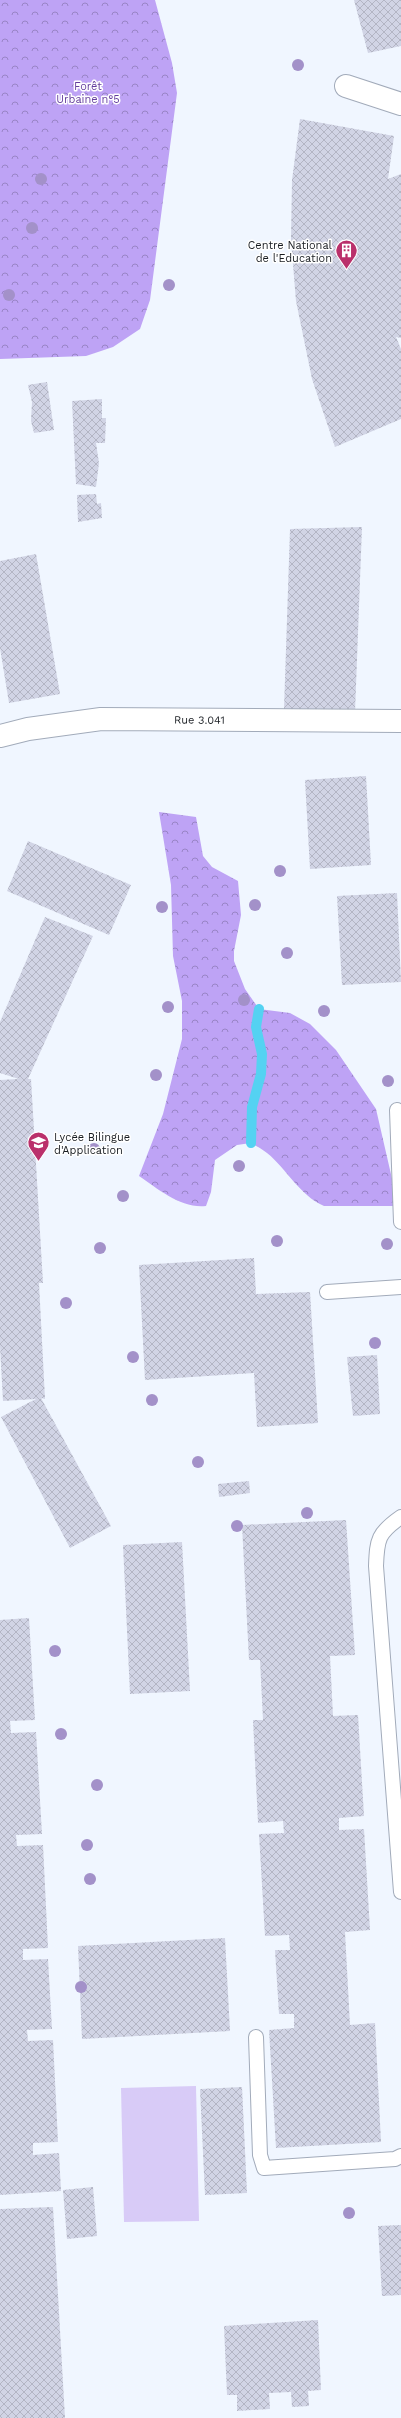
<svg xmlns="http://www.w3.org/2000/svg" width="401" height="2418" font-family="'Work Sans',sans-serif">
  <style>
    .forest { fill: url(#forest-crowns) }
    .garden { fill: #d8cbf7 }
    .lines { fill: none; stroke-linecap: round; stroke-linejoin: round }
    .stream { stroke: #54d2f2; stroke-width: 10 }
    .building { fill: url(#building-cross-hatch) }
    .lane-casing { stroke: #a2abba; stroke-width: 16 }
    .street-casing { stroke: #a2abba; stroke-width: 24 }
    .lane { stroke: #fff; stroke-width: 14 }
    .street { stroke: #fff; stroke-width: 22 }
    .tree { fill: #a391c9 }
    .labels { text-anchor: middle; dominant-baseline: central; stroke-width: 3; stroke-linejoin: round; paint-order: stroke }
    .park-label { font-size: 11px; fill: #643e9d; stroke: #fff }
    .poi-label { font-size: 11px; fill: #181c21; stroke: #fff; text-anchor: end }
    .street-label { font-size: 11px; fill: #181c21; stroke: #fff }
  </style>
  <defs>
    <pattern id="forest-crowns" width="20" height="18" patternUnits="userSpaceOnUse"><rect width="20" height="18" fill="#bea3f5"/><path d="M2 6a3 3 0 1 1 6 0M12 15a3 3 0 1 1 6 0" fill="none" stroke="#9984c6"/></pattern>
    <pattern id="building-cross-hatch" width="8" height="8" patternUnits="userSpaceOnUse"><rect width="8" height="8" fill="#d1d4e5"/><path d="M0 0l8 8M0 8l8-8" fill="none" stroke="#b3b5c4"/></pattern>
  </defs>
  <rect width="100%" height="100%" fill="#f0f6ff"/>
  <path class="forest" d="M0,0H155L172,63L177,93L150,300L140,329L113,347L86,356L0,359Z
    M159,812L196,817L203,856L212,867L238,881L241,915L234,951V961L245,989L259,1009L290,1013L310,1024L336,1050L376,1109L396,1196L395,1206H324C299,1195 287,1169 267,1153C262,1149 256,1146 251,1143L237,1145L215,1160L211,1192L206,1206C182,1209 158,1189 139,1176L163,1114L182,1039V1001L173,956L171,885Z"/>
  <path class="garden" d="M196,2086L199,2221L124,2222L121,2088Z"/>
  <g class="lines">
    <path class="stream" d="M251,1143L252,1107L261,1074L262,1054L256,1027L259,1009"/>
  </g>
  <path class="building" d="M354,0H401V46L368,53Z
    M300,119L394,136L388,179L401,174V338L396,337L401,349V419L335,447L312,379L296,301L291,240L292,180Z
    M47,382L54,430L34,433L31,421L32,402L28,385Z
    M102,399V418H106L105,443H96L99,463L96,487L76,484L72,401Z
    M96,494L97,504L101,503L102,518L78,522L77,495Z
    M362,527L355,712L284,709L290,529Z
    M36,554L60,694L9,703L0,648V561Z
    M366,776L371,865L310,869L305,780Z
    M28,841L131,885L109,935L7,891Z
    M397,893L401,982L342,985L337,896Z
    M45,917L93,936L28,1079H31L43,1283H39L45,1399L41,1398L111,1526L70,1548L1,1417L36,1399L3,1401L0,1346V1080L19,1079L0,1073V1022Z
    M254,1258L256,1294L310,1292L318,1423L257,1427L254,1373L145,1380L139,1265Z
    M377,1355L380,1414L353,1416L347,1357Z
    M249,1481L250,1493L219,1497L218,1484Z
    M346,1520L355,1655L330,1656L333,1716L358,1715L364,1816L339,1818V1830L364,1829L370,1930L345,1932L350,2025L375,2023L381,2142L276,2148L269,2030L294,2028V2014H279L275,1950H290L289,1935L265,1936L259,1834L284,1833L283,1821L258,1823L253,1720H263L260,1660H249L242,1525Z
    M182,1542L190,1691L130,1694L123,1545Z
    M29,1618L35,1720L10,1721L11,1733L36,1732L42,1834L16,1835L17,1846L43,1845L48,1948L23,1949V1960L48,1959L52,2029L27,2030L28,2041L53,2040L58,2142L33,2143V2155L59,2153L61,2191L0,2195V1620Z
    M225,1938L230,2031L82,2039L78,1946Z
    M242,2087L247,2193L205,2195L200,2089Z
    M93,2187L97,2236L67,2239L63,2190Z
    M53,2207L65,2418H0V2209Z
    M401,2225V2295L382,2296L378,2226Z
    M318,2320L321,2390L308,2391L309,2406L292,2407L291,2392L269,2393L270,2409L237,2411V2395H227L224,2326Z"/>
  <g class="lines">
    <defs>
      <path id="lane" d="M397,1110L401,1222
        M327,1292L401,1287
        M401,1517C378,1533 377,1539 376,1566L401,1892
        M256,2037L260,2155L264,2168L395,2159L401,2156"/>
      <g id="street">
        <path d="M346,86L401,104"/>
        <path id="s1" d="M0,736L28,729L101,719L401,721"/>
      </g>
    </defs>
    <use href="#lane" class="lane-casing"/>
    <use href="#street" class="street-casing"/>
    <use href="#lane" class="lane"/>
    <use href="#street" class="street"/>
  </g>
  <g class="tree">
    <circle cx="298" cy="65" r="6"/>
    <circle cx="41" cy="179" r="6"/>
    <circle cx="32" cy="228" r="6"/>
    <circle cx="169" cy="285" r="6"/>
    <circle cx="9" cy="295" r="6"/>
    <circle cx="280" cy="871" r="6"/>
    <circle cx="255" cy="905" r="6"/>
    <circle cx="162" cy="907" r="6"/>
    <circle cx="287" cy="953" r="6"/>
    <circle cx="244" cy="1000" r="6"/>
    <circle cx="168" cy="1007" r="6"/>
    <circle cx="324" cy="1011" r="6"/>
    <circle cx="156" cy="1075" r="6"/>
    <circle cx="388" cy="1081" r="6"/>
    <circle cx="94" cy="1149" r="6"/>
    <circle cx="239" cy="1166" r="6"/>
    <circle cx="123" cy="1196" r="6"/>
    <circle cx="277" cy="1241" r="6"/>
    <circle cx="387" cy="1244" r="6"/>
    <circle cx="100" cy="1248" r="6"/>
    <circle cx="66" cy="1303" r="6"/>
    <circle cx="375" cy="1343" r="6"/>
    <circle cx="133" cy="1357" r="6"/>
    <circle cx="152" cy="1400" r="6"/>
    <circle cx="198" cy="1462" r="6"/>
    <circle cx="307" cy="1513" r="6"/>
    <circle cx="237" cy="1526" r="6"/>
    <circle cx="55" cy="1651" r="6"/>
    <circle cx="61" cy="1734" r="6"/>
    <circle cx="97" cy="1785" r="6"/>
    <circle cx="87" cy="1845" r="6"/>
    <circle cx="90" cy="1879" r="6"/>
    <circle cx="81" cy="1987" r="6"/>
    <circle cx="349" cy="2213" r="6"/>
  </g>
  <defs>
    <symbol id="building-pin" viewBox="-11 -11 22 30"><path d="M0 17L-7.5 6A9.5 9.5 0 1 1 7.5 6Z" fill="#ba306b" stroke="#fff"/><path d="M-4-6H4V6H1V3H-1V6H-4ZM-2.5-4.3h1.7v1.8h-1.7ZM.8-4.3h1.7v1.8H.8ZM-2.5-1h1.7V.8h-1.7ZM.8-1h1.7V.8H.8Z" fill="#fff"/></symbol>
    <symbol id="school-pin" viewBox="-11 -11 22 30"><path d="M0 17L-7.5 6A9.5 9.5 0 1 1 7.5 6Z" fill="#ba306b" stroke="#fff"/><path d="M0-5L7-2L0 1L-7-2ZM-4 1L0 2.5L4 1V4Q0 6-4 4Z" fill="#fff"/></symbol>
  </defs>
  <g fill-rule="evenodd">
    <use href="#building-pin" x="334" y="238" width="25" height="34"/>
    <use href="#school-pin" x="26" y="1130" width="25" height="34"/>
  </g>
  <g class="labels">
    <g class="park-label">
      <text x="88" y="86">Forêt<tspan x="88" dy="13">Urbaine n°5</tspan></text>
    </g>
    <g class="poi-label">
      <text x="332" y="245">Centre National<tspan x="332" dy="13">de l'Education</tspan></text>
      <text x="54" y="1137" text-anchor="start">Lycée Bilingue<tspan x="54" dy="13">d'Application</tspan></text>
    </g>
    <g class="street-label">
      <text stroke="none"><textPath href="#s1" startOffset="201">Rue 3.041</textPath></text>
    </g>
  </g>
</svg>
